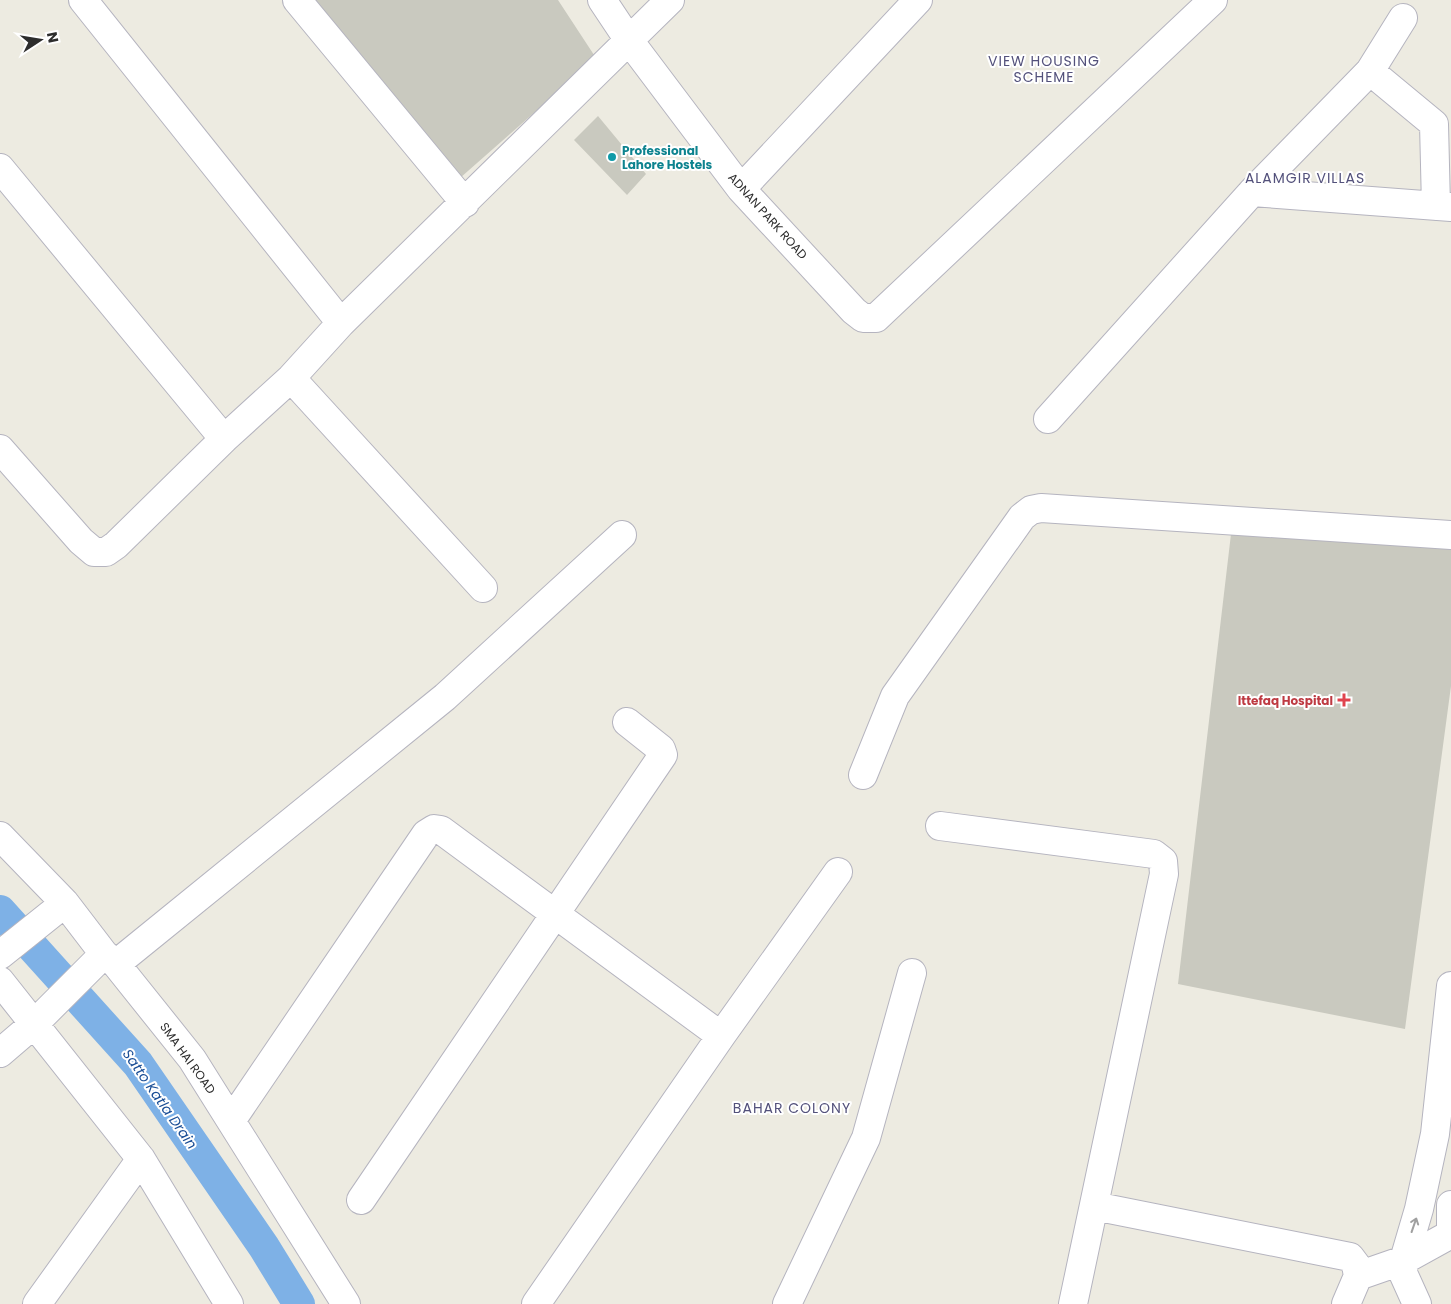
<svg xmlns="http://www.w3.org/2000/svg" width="1451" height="1304" font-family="Poppins,sans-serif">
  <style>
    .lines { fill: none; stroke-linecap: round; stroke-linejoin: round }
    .canal { stroke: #7eb1e6; stroke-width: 32 }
    .building { fill: #c9c9bf }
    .minor-casing { stroke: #b5b4bf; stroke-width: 30 }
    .minor { stroke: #fff; stroke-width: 28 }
    .oneway { stroke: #a0a0a0 }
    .culture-dot { fill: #0f9aa8; stroke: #fff; stroke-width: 2 }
    .health-dot { fill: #e0444e; stroke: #fff; stroke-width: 2 }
    .labels { text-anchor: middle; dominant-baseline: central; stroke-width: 4; stroke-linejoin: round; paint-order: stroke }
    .culture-label { font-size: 12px; font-weight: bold; fill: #0d838f; stroke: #fff; text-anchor: start }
    .street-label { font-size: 12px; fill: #2d2d2d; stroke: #fff }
    .health-label { font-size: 12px; font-weight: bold; fill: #be3a42; stroke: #fff; text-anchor: end }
    .neighbourhood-label { font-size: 14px; letter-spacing: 1px; fill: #53517b; stroke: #fff }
    .water-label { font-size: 14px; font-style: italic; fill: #194d95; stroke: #fff }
  </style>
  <rect width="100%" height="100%" fill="#edebe1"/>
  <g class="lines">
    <path class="canal" d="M0,911L138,1064L264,1247L299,1304"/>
  </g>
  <path class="building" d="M313,0H558L596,58L460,178Z
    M598,116L646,174L627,195L574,140Z
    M1231,534L1451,548V686L1405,1029L1178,984Z"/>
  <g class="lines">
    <defs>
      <path id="minor" d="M83,0L341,323
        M297,0L465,203
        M602,0L628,39L741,189L854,311L863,318H876L1213,0
        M1370,71L1434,124L1436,206
        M0,168L224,439
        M741,189L918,0
        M1252,192L1451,207
        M291,378L483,588
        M1048,419L1252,192L1370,71L1403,18
        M0,449L81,541L94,552H106L116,545L224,439L291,378L341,323L670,0
        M863,775L895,696L1022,517L1031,510L1041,508L1451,535
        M940,826L1154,854L1163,861L1164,874L1073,1304
        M0,836L65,903L104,954L116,964L192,1059L346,1304
        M0,955L65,903
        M116,964L445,697L622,535
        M0,981L141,1159L229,1304
        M0,1053L35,1023L104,954
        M231,1121L426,834L434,829L441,830L721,1036
        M361,1200L663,755L661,749L627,722
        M1451,1205V1235
        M1094,1206L1350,1257L1356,1265L1358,1276
        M37,1304L141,1159
        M536,1304L721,1036L838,872
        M787,1304L866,1138L912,973
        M1346,1304L1358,1276L1404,1260L1451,1234
        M1417,1304L1403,1273L1404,1260L1419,1209L1435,1134L1451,986"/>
    </defs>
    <use href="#minor" class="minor-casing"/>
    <use href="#minor" class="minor"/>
  </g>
  <defs><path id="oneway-shaft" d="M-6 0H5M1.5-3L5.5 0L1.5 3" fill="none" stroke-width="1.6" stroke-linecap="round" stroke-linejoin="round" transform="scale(1.25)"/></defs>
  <use class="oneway" href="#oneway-shaft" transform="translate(1414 1225) rotate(-71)"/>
  <circle class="culture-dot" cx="612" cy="157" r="5"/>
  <path class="health-dot" d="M1341.5 692.5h5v5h5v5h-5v5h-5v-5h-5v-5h5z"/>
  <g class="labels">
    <g class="culture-label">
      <text x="622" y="150">Professional<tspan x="622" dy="14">Lahore Hostels</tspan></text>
    </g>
    <g class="street-label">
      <text transform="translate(768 216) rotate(48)">ADNAN PARK ROAD</text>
      <text transform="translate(188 1058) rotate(54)">SMA HAI ROAD</text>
    </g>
    <g class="health-label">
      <text x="1333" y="700">Ittefaq Hospital</text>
    </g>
    <g class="neighbourhood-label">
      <text x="1044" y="61">VIEW HOUSING<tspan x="1044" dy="16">SCHEME</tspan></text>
      <text x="1305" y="178">ALAMGIR VILLAS</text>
      <text x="792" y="1108">BAHAR COLONY</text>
    </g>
    <g class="water-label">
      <text transform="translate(160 1099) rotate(55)">Satto Katla Drain</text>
    </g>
  </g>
  <g transform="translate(40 40) rotate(78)" stroke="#ffffff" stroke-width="4" paint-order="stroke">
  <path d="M0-4L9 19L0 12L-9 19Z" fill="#2d2d2d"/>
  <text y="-8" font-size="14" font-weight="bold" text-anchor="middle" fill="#2d2d2d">N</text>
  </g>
</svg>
